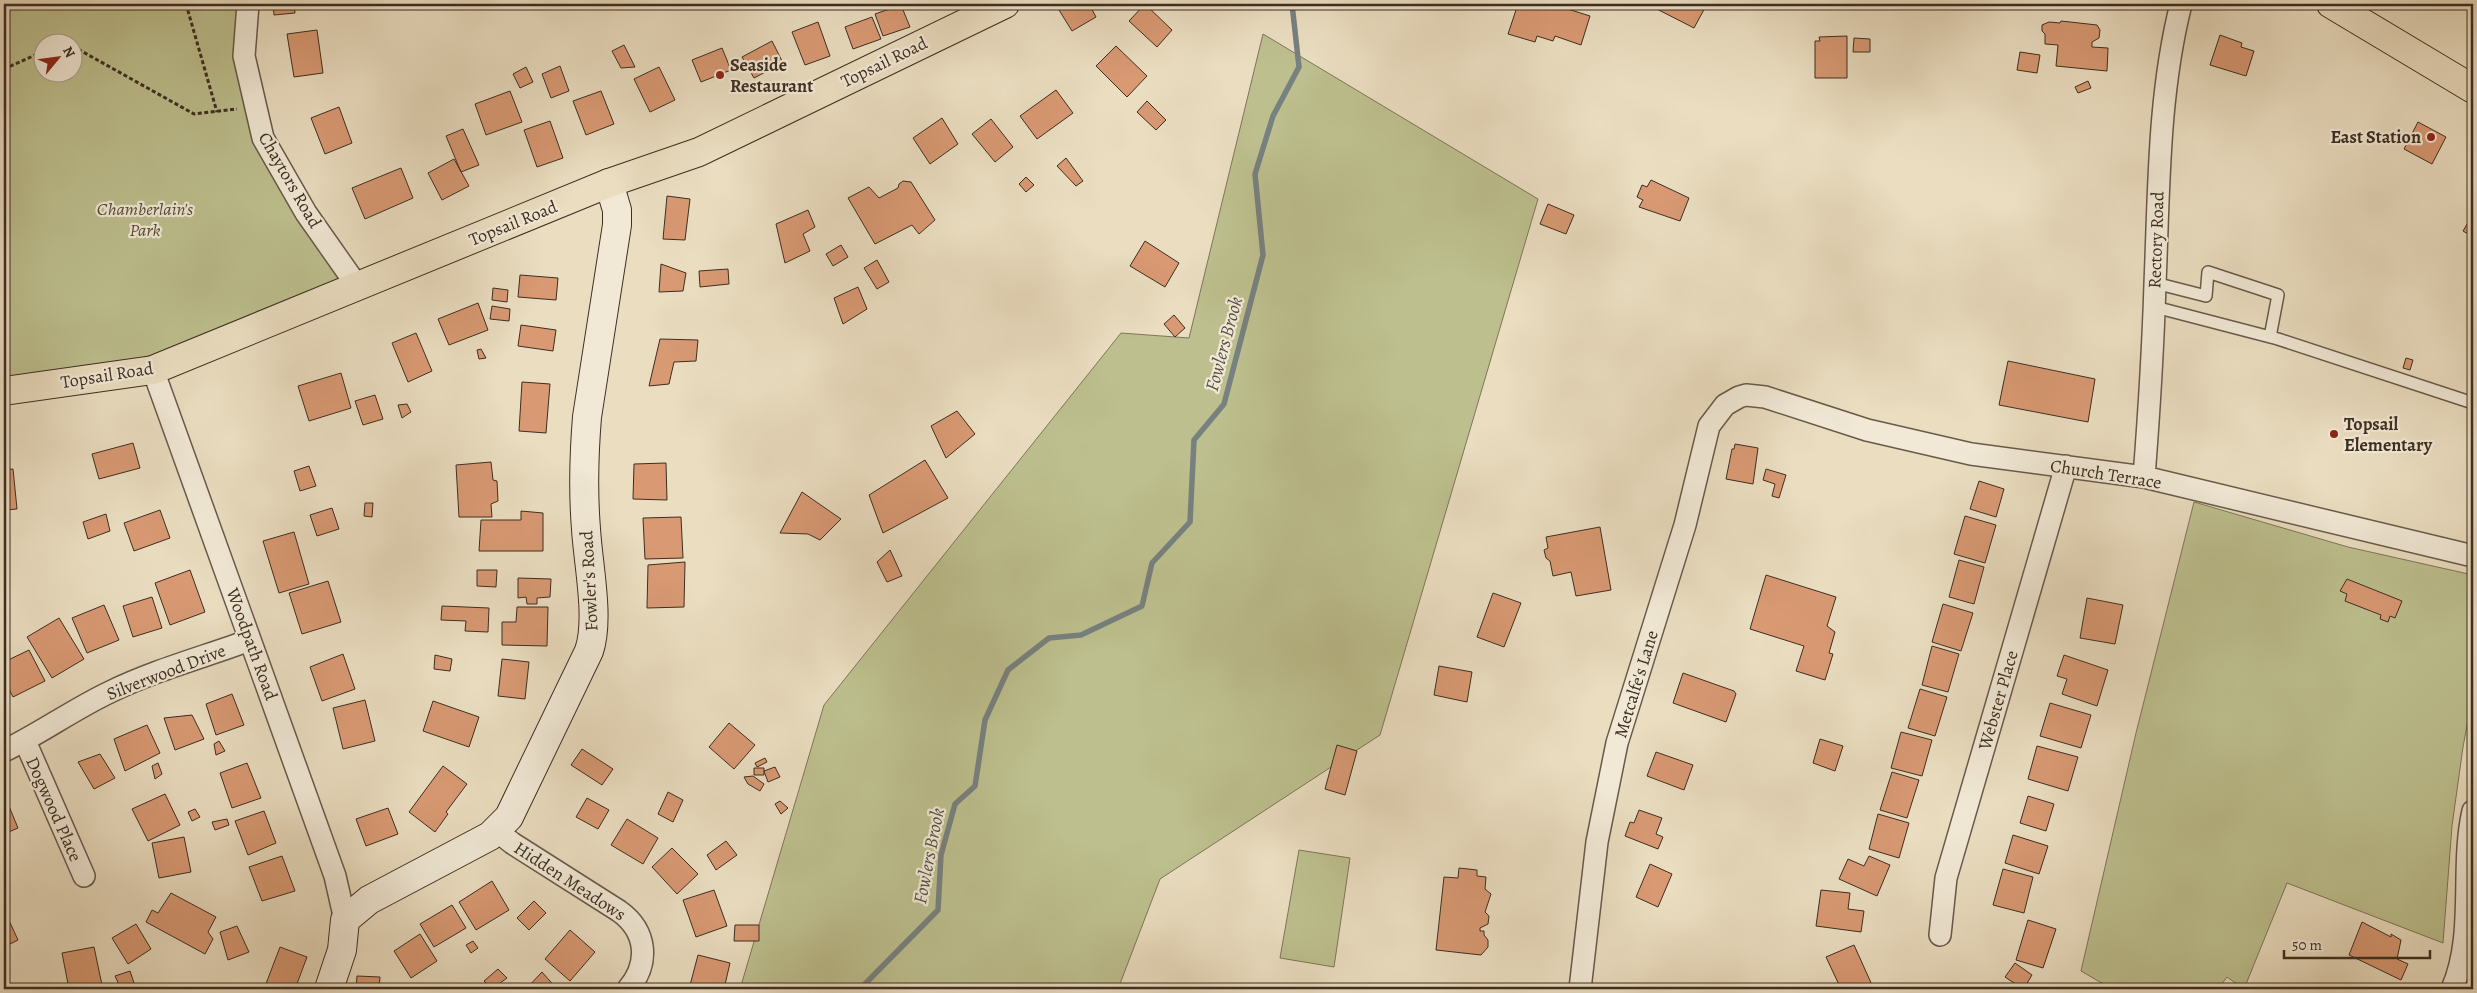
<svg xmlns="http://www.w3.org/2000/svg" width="2477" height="993" font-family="Alegreya,serif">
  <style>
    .green { fill: #bdbf8e; stroke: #7d7658; fill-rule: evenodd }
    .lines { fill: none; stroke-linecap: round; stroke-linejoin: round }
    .stream { stroke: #77817f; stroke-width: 5.5 }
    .building { fill: #d89973; stroke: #3d2e21 }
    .lane-casing { stroke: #685a49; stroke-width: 14 }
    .street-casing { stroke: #685a49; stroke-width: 24 }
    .secondary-casing { stroke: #3d2e21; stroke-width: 30 }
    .primary-casing { stroke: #3d2e21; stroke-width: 30 }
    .path { stroke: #3d2e21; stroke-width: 3; stroke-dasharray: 4 2.5; stroke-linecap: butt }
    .lane { stroke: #f1e9d6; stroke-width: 11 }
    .street { stroke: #f1e9d6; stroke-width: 21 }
    .secondary { stroke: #f1e9d6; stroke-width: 28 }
    .primary { stroke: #eaddc0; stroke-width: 28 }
    .poi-dot { fill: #8f2418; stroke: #f1e9d6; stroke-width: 2 }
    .labels { text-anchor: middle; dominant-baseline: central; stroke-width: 4.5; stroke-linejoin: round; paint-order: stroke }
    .street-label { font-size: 18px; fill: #3d2e21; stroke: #f1e9d6 }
    .poi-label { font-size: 18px; font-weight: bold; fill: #3d2e21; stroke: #f1e9d6; text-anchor: start }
    .park-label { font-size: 18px; font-style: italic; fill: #574b37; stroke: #f1e9d6 }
    .water-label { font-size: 19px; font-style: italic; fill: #555148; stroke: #f1e9d6 }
  </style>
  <rect width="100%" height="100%" fill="#eaddc0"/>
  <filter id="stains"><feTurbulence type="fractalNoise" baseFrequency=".004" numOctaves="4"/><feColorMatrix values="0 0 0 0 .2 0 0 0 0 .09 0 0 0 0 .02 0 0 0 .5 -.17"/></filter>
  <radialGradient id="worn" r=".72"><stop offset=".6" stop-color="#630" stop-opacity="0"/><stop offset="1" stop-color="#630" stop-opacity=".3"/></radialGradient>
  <path class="green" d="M4,4H248L263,138L358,287L153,370L4,391ZM42,42H72V72H42Z
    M1263,34L1538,199L1380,735L1160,879L1118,989H740L824,705L1121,333L1189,338Z
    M2194,502L2348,547L2473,575V693L2463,747L2452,826L2443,943L2287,883L2244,989L2227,977L2218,989H2112L2081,971L2136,733Z
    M1299,850L1350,858L1334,967L1280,958Z"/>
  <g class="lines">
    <path class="stream" d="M860,989L938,910L941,855L955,804L975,786L985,720L1008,670L1049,638L1081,635L1142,606L1152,563L1190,522L1194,440L1224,404L1263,255L1255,174L1273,116L1299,67L1292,4"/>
  </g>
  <path class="building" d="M273,4H294L295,13L274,15Z
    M1070,4H1089L1096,17L1072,31L1059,10Z
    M1145,4L1172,30L1157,47L1129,21Z
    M1518,4H1552L1590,16L1581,45L1555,36L1553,41L1537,36L1535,42L1508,34Z
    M1647,4H1707L1694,28Z
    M901,5L910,27L883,36L875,14Z
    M872,17L881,39L853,49L845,27Z
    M2061,21L2097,25L2100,30L2099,38L2092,42V47L2108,48L2107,71L2056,66L2058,45L2045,44V34L2042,31V25L2049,22L2060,23Z
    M818,22L830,56L805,65L792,32Z
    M317,30L323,73L294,77L287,34Z
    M2220,35L2242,43L2241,47L2254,51L2246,76L2210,65Z
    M1847,36V78H1815V41H1820L1819,37Z
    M1854,38L1870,39V52H1853Z
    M772,41L783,63L754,78L742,57Z
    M624,45L635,67L621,68L612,51Z
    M1116,46L1147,76L1127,97L1096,66Z
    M722,48L731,70L701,82L692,60Z
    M2020,52L2040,55L2037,73L2017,70Z
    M560,66L569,91L551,98L542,74Z
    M526,67L533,82L520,88L513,74Z
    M659,67L675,100L650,112L634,79Z
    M2088,81L2091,88L2078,93L2075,87Z
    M1056,90L1073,113L1037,139L1020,116Z
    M510,91L522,122L486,135L475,104Z
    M601,91L614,124L586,135L573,101Z
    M1147,101L1166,120L1156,130L1137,112Z
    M339,107L352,143L325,154L311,118Z
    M942,118L958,144L930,164L913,138Z
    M991,119L1013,147L995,162L972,134Z
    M550,121L563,158L537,167L524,130Z
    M2418,122L2446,137L2432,164L2404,149Z
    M463,129L479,165L461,172L446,136Z
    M1066,158L1083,181L1076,186L1057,166Z
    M454,159L469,186L442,200L428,173Z
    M401,168L413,198L365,219L352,188Z
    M1026,177L1034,185L1026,192L1019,184Z
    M1651,180L1689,198L1680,221L1639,207L1643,200L1637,197L1642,185L1647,187Z
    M903,181L911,182L935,220L919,234L912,225L875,244L848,198L869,187L879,198L898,188L899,184Z
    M667,196L690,199L685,240L663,239Z
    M1548,204L1574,215L1566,234L1540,224Z
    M808,210L815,227L803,234L810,251L785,263L776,224Z
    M2473,214V237L2463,231Z
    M1145,241L1179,263L1165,287L1130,266Z
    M841,245L848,257L833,266L826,254Z
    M877,260L889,282L877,289L864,268Z
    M661,264L686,273L683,291L659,292Z
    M728,269L729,284L700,287L699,271Z
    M520,275L558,278L556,300L518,297Z
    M858,287L867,309L843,324L834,298Z
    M493,288L508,290L507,302L492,300Z
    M478,303L488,330L449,345L438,319Z
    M492,306L510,309L509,321L490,319Z
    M1174,315L1185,328L1175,337L1164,324Z
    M521,325L556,330L553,351L518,346Z
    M416,333L432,371L408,382L392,343Z
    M660,339L698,340L696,361L674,362L669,384L649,386Z
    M481,349L486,358L479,359L477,350Z
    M2406,358L2413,360L2410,370L2403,368Z
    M2008,361L2095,379L2088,422L1999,405Z
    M341,373L351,408L309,421L298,386Z
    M522,382L550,384L546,433L519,431Z
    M375,395L383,419L363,425L355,401Z
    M407,404L411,412L402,418L398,405Z
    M957,411L975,434L946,458L931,426Z
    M133,443L140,468L99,479L92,454Z
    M1735,444L1758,448L1753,484L1726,479L1732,449H1734Z
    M925,460L948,498L883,533L869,495Z
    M491,462L493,480L497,481L498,501L491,504L492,517H459L456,465Z
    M666,463L667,500L633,499L634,464Z
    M309,466L316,486L300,491L294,471Z
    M13,469L17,509L4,510V470Z
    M1766,469L1786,475L1779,498L1772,496L1775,484L1763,480Z
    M1979,481L2004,489L1996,517L1970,509Z
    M802,492L841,519L820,540L808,534L780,533Z
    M365,503H373L372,517L364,516Z
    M332,508L339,529L317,536L310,515Z
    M160,510L170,538L134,551L124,523Z
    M521,511L543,513V551H479L481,520H521Z
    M106,514L110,531L88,539L83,522Z
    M1965,516L1996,525L1985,563L1954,554Z
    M681,517L683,558L645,559L643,518Z
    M1600,527L1611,590L1576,596L1571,572L1553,576L1550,561L1546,558L1544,550L1548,548L1546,537Z
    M294,532L309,584L279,593L263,541Z
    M890,550L902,576L887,582L877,562Z
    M1959,560L1984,567L1974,604L1949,597Z
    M685,562L684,607L647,608L648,565Z
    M190,570L205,612L170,625L155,583Z
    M477,570H497L496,587L477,586Z
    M1766,575L1836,597L1827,626L1835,632L1829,653L1833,654L1825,680L1796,671L1804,646L1750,629Z
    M518,578L551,579L550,597L537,598V604H527L526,597L518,598Z
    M2347,579L2402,601L2395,618L2390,616L2388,622L2380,619L2381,615L2345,601L2347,594L2340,591Z
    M328,581L341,622L302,634L289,593Z
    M1493,593L1521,603L1504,647L1477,637Z
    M152,597L162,628L133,637L123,606Z
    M2087,598L2123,605L2115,644L2080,638Z
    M1943,604L1973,613L1961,651L1932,642Z
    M104,605L119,640L87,653L72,618Z
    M442,606L489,608L488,632L465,631L466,621L441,620Z
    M517,607H548L547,646L502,645V622H516Z
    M59,618L84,659L52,678L27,637Z
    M1932,646L1959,654L1948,692L1922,685Z
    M29,650L45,681L13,697L4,679V662Z
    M343,654L355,689L322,701L310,667Z
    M435,655L452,659L450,671L434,669Z
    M2064,655L2108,670L2097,706L2062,694L2067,679L2057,676Z
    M502,659L529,662L525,699L498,696Z
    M1439,666L1472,672L1467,702L1434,695Z
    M1683,673L1734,691L1736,694L1726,722L1673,703Z
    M1920,689L1947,697L1935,736L1908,728Z
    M232,694L244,725L216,735L206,704Z
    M365,700L375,741L343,749L333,708Z
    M433,701L479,717L469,747L423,731Z
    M2050,703L2091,715L2081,748L2040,736Z
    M192,715L204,739L175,750L164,718Z
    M729,723L755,745L734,769L709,747Z
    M147,725L160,753L125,771L114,739Z
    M1901,732L1932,740L1922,776L1891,768Z
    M1820,739L1843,746L1835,771L1813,763Z
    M219,741L225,751L216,755L214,744Z
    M1337,745L1357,751L1345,795L1325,789Z
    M2037,746L2078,757L2068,791L2028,779Z
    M582,749L613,769L602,785L571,765Z
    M1656,752L1693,765L1684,790L1647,776Z
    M100,754L115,778L94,789L78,762Z
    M765,758L767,762L757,767L755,763Z
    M158,763L162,774L155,779L152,766Z
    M247,763L261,798L232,808L220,773Z
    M443,766L467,784L446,812L448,814L435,832L409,812Z
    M775,767L780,777L768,782L764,771Z
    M754,768H764V775H754Z
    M1892,772L1919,780L1907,818L1880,810Z
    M753,776L764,784L760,791L748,784L744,777Z
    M668,792L683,800L673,822L658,814Z
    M165,794L180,825L148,841L132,809Z
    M2028,796L2054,804L2046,831L2020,823Z
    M587,798L609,810L598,829L576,817Z
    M6,799L18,828L4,834V800Z
    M780,801L788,808L781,814L775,804Z
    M388,808L398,834L366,846L356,819Z
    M195,809L200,817L192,821L188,812Z
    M1639,810L1662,818L1656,834L1663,837L1658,849L1625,836L1630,822L1634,823Z
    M264,811L276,843L248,855L235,821Z
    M1878,814L1909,823L1899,858L1869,849Z
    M227,819L229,825L215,830L212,822Z
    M627,819L658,838L643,864L611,845Z
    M2013,835L2048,846L2039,874L2005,863Z
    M184,837L191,872L159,878L152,843Z
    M726,841L737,855L716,870L707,855Z
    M672,848L698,874L677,894L652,867Z
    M282,856L295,891L262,901L249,867Z
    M1869,856L1890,865L1877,896L1839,879L1848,859L1864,866Z
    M1650,864L1672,874L1658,907L1636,897Z
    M1459,868L1477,870V876L1486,877L1485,889L1491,894L1485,912L1489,916L1488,924L1480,928V931H1484V935L1488,940V947L1481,955L1436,950L1444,877L1458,878Z
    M2003,869L2033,877L2024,913L1993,905Z
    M492,881L509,910L476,930L459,902Z
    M714,890L727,926L696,937L683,900Z
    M1821,890L1850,893L1848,909L1864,911L1861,932L1816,926Z
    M171,893L216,917L208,932L213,939L205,954L146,922L152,910L158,913Z
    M534,901L546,913L529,930L517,918Z
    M452,905L466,928L434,947L420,924Z
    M6,914L18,940L4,947V915Z
    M2028,920L2056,929L2043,968L2016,960Z
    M2362,922L2391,937V934L2401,940L2397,959L2408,964L2401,980L2349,955Z
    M136,924L151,949L128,964L112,938Z
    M735,925H759V941H734Z
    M237,926L249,952L228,960L220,932Z
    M570,930L595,952L570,981L545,959Z
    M420,934L437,961L411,978L394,951Z
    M473,941L478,948L471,953L466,945Z
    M1854,945L1872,985L1862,989H1841L1826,957Z
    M94,947L102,985L69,989L62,953Z
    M280,947L307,957L295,989H264Z
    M698,955L730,963L724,989H689Z
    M2015,963L2032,975L2026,985L2032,989H2010L2014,983L2005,977Z
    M498,969L507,978L492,989L484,981Z
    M130,971L135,986L128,989H121L115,976Z
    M542,972L557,989H526Z
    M357,976L380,977L379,989H356Z
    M1877,983L1886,989H1873Z
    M175,984L176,989H155V988Z
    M2353,985L2362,989H2350Z"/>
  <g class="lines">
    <defs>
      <path id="lane" d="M2155,283L2206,296L2208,272L2278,295L2270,337
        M2155,307L2278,339L2473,403"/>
      <path id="street" d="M248,4L244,56L263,138L306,213L358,287
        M153,370L335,876L345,920
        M2144,477C2149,413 2153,348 2155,284C2159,190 2158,95 2181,4
        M25,741L84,876
        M4,751C41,733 74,709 110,692C155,670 204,657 250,640
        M497,831L512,843L619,911C647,931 650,963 628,989
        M1940,935L1946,878L2066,466
        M1580,989L1597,842L1617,743L1685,525L1709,426L1725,405L1739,397L1746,395L1765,397L1867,430L1971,454L2144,477L2473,556
        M2452,989C2476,934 2460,868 2473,811"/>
      <path id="secondary" d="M329,989L342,950L345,920L369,900L490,836L509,817L589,651C600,619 588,564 586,529C583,492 584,454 587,417L617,225V210L609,183"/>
      <path id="primary" d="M2331,4L2473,89
        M4,391L153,370L609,183L699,152L1005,4"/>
    </defs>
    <use href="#lane" class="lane-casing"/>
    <use href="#street" class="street-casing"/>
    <use href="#secondary" class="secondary-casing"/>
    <use href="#primary" class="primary-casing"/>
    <path class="path" d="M186,4L217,112
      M72,48H76L194,114L237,109
      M4,69L42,52"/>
    <use href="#lane" class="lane"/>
    <use href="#street" class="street"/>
    <use href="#secondary" class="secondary"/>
    <use href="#primary" class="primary"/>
  </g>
  <g class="poi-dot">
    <circle cx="720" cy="75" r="5"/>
    <circle cx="2431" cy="137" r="5"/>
    <circle cx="2334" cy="434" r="5"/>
  </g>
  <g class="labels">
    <g class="street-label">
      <text transform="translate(884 62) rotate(-26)">Topsail Road</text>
      <text transform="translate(290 180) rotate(60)">Chaytors Road</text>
      <text transform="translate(513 223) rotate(-22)">Topsail Road</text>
      <text transform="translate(2156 240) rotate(-88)">Rectory Road</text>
      <text transform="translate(107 375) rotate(-9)">Topsail Road</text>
      <text transform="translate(2106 474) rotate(9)">Church Terrace</text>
      <text transform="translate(589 581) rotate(-93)">Fowler's Road</text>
      <text transform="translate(252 644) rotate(70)">Woodpath Road</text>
      <text transform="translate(166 672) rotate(-21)">Silverwood Drive</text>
      <text transform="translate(1636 684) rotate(-73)">Metcalfe's Lane</text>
      <text transform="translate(1998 700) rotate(-74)">Webster Place</text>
      <text transform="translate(54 809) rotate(66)">Dogwood Place</text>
      <text transform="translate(570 881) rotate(33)">Hidden Meadows</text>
    </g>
    <g class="poi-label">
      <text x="730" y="65">Seaside<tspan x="730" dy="21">Restaurant</tspan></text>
      <text x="2421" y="137" text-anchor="end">East Station</text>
      <text x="2344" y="424">Topsail<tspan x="2344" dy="21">Elementary</tspan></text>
    </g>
    <g class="park-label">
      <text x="145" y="209">Chamberlain's<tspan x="145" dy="21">Park</tspan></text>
    </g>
    <g class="water-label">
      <text transform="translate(1224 344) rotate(-75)">Fowlers Brook</text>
      <text transform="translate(929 856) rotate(-79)">Fowlers Brook</text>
    </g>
  </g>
  <rect width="2477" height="993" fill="none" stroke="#eaddc0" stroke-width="20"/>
  <rect x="5" y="5" width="2467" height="983" fill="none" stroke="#3d2e21" stroke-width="2.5"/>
  <rect x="10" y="10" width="2457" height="973" fill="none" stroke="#3d2e21"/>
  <g transform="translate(58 58) rotate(61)"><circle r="24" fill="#f1e9d6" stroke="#a99e8e"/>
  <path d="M0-4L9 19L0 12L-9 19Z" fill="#8f2418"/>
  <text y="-8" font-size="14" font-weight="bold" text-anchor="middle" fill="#3d2e21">N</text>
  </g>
  <path d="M2284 950v8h146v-8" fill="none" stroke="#3d2e21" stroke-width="2.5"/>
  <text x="2292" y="950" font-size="15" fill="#3d2e21" stroke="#f1e9d6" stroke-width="4" paint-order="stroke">50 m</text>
  <rect width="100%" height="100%" filter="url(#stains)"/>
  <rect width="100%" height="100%" fill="url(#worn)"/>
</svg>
